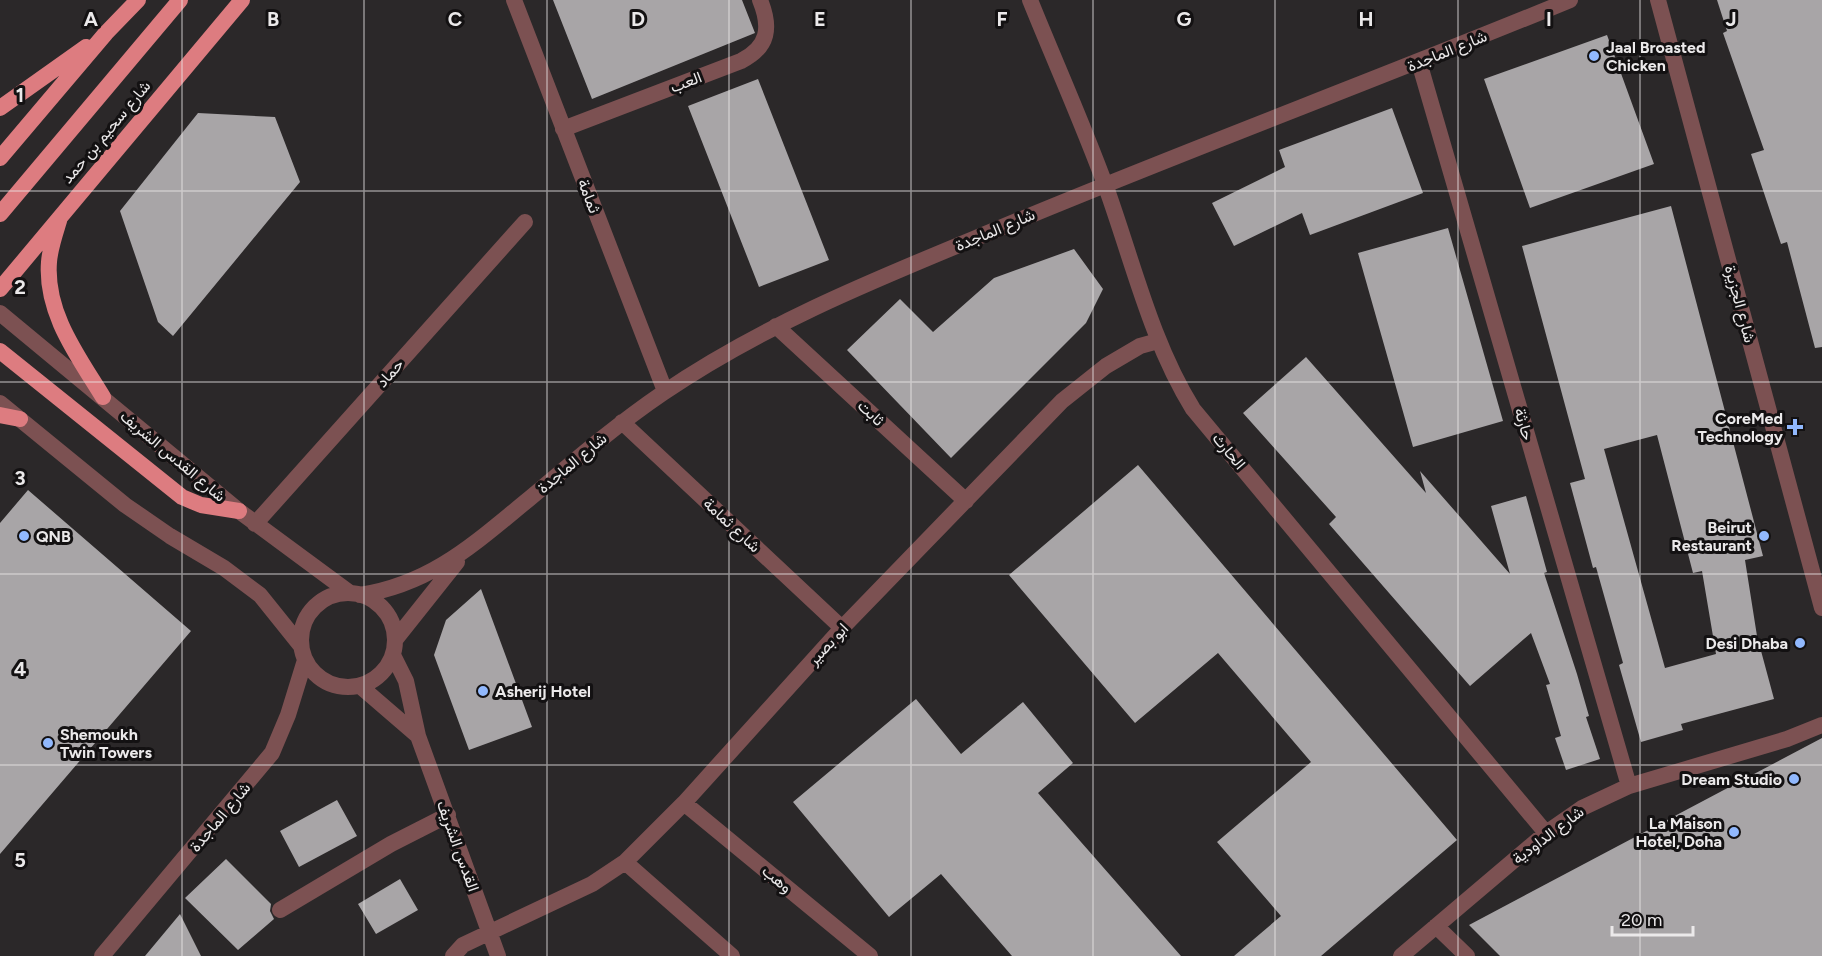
<svg xmlns="http://www.w3.org/2000/svg" width="1822" height="956" font-family="Figtree,Vazirmatn,sans-serif">
  <style>
    .building { fill: #a8a5a7; fill-rule: evenodd }
    .lines { fill: none; stroke-linecap: round; stroke-linejoin: round }
    .minor { stroke: #7c5152; stroke-width: 16 }
    .trunk { stroke: #dd7c80; stroke-width: 16 }
    .grid { fill: none; stroke: #ebe9ea; stroke-width: 1.5; stroke-opacity: 0.55 }
    .poi-dot { fill: #91b8fd; stroke: #131112; stroke-width: 2 }
    .labels { text-anchor: middle; dominant-baseline: central; stroke-width: 6; stroke-linejoin: round; paint-order: stroke }
    .poi-label { font-size: 16px; font-weight: bold; fill: #ebe9ea; stroke: #131112; text-anchor: end }
    .street-label { font-size: 16px; fill: #ebe9ea; stroke: #131112 }
    .grid-label { font-size: 20px; text-anchor: middle; font-weight: bold; fill: #ebe9ea; stroke: #131112; stroke-width: 6; stroke-linejoin: round; paint-order: stroke }
  </style>
  <rect width="100%" height="100%" fill="#2b2829"/>
  <path class="building" d="M553,0H742L755,33L592,99Z
    M1717,0H1822V347L1815,348L1787,242L1781,244L1751,154L1764,150L1723,33L1727,31Z
    M1607,35L1654,164L1530,208L1484,79Z
    M758,79L829,260L759,287L688,106Z
    M1392,108L1423,193L1310,235L1302,213L1234,246L1212,203L1285,167L1279,150Z
    M198,113L275,117L300,182L173,336L158,322L120,211Z
    M1671,206L1763,556L1745,560L1757,636L1774,699L1681,724L1683,730L1641,742L1619,665L1623,663L1596,567L1593,568L1570,483L1585,479L1522,246ZM1657,435L1693,573L1702,571L1716,654L1665,668L1604,449Z
    M1448,228L1503,421L1413,447L1358,253Z
    M1074,249L1103,289L1086,323L951,458L847,350L900,299L933,332L994,278Z
    M1306,357L1426,493L1420,471L1510,574L1491,506L1526,496L1547,572L1544,573L1577,674L1589,716L1586,717L1600,759L1566,770L1555,738L1561,736L1546,685L1550,684L1531,633L1470,686L1329,524L1336,517L1243,413Z
    M1138,465L1457,840L1321,956H1234L1281,916L1217,842L1311,762L1218,653L1135,723L1009,575Z
    M28,490L191,631L0,854V523Z
    M481,589L532,727L469,750L434,655L446,620Z
    M916,699L961,754L1023,702L1073,763L1038,793L1181,956H1012L941,874L889,917L793,802Z
    M1822,738V956H1500L1469,925Z
    M337,800L357,836L299,867L280,831Z
    M226,859L271,904L270,911L274,919L238,950L185,898Z
    M400,879L418,910L376,934L358,904Z
    M180,914L201,956H145Z"/>
  <g class="lines">
    <path class="minor" d="M514,0L665,391
      M1030,0C1055,62 1083,124 1106,187C1133,262 1151,341 1193,409L1546,833
      M1658,0L1822,608
      M1419,62L1629,786
      M563,129L741,61C769,47 771,27 760,0
      M0,313L239,511L350,593
      M776,326L966,501
      M0,403L125,505L170,536L224,568L260,595L301,646
      M622,422L842,628
      M255,524L525,222
      M301 640a47 47 0 1 1 94 0a47 47 0 1 1-94 0Z
      M360,595C432,584 475,543 529,499C573,462 616,425 663,393C767,322 884,276 1000,228C1189,149 1381,78 1570,0
      M395,640L457,562
      M393,655L406,681L418,736L498,956
      M360,686L418,736
      M684,803L870,956
      M625,862L732,956
      M280,910L391,844L448,815
      M1436,926L1467,956
      M102,956L272,753L288,715L305,660
      M453,956L463,945L592,884L625,862L684,803L842,628L1062,401L1106,366L1140,346L1158,341
      M1401,956L1546,833L1582,808L1629,786L1787,739L1822,725"/>
    <path class="trunk" d="M0,108L86,47
      M0,158L106,33L138,0
      M0,214L180,0
      M59,221C55,234 50,248 49,262C45,313 78,356 103,397
      M0,289L242,0
      M0,351L182,497L201,505L239,511
      M0,415L20,419"/>
  </g>
  <path class="grid" d="M182,0V956M364,0V956M547,0V956M729,0V956M911,0V956M1093,0V956M1275,0V956M1458,0V956M1640,0V956M0,191H1822M0,382H1822M0,574H1822M0,765H1822"/>
  <g class="poi-dot">
    <circle cx="1594" cy="56" r="6"/>
    <path d="M1792 418h6v6h6v6h-6v6h-6v-6h-6v-6h6z"/>
    <circle cx="24" cy="536" r="6"/>
    <circle cx="1764" cy="536" r="6"/>
    <circle cx="1800" cy="643" r="6"/>
    <circle cx="483" cy="691" r="6"/>
    <circle cx="48" cy="743" r="6"/>
    <circle cx="1794" cy="779" r="6"/>
    <circle cx="1734" cy="832" r="6"/>
  </g>
  <g class="labels">
    <g class="poi-label">
      <text x="1606" y="47" text-anchor="start">Jaal Broasted<tspan x="1606" dy="18">Chicken</tspan></text>
      <text x="1783" y="418">CoreMed<tspan x="1783" dy="18">Technology</tspan></text>
      <text x="1752" y="527">Beirut<tspan x="1752" dy="18">Restaurant</tspan></text>
      <text x="36" y="536" text-anchor="start">QNB</text>
      <text x="1788" y="643">Desi Dhaba</text>
      <text x="495" y="691" text-anchor="start">Asherij Hotel</text>
      <text x="60" y="734" text-anchor="start">Shemoukh<tspan x="60" dy="18">Twin Towers</tspan></text>
      <text x="1782" y="779">Dream Studio</text>
      <text x="1722" y="823">La Maison<tspan x="1722" dy="18">Hotel, Doha</tspan></text>
    </g>
    <g class="street-label">
      <text transform="translate(1447 51) rotate(-22)">شارع الماجدة</text>
      <text transform="translate(686 82) rotate(-21)">العب</text>
      <text transform="translate(106 132) rotate(-50)">شارع سحيم بن حمد</text>
      <text transform="translate(589 196) rotate(69)">ثمامة</text>
      <text transform="translate(995 230) rotate(-23)">شارع الماجدة</text>
      <text transform="translate(1740 304) rotate(75)">شارع الجزيرة</text>
      <text transform="translate(390 373) rotate(-48)">حماد</text>
      <text transform="translate(871 413) rotate(43)">ثابت</text>
      <text transform="translate(1524 424) rotate(74)">حارثة</text>
      <text transform="translate(1229 451) rotate(50)">الحارث</text>
      <text transform="translate(173 456) rotate(40)">شارع القدس الشريف</text>
      <text transform="translate(572 463) rotate(-40)">شارع الماجدة</text>
      <text transform="translate(732 525) rotate(43)">شارع ثمامة</text>
      <text transform="translate(828 644) rotate(-47)">ابو بصير</text>
      <text transform="translate(220 817) rotate(-50)">شارع الماجدة</text>
      <text transform="translate(1548 835) rotate(-37)">شارع الداودية</text>
      <text transform="translate(458 846) rotate(70)">القدس الشريف</text>
      <text transform="translate(777 879) rotate(39)">وهب</text>
    </g>
  </g>
  <g class="grid-label">
    <text x="91" y="26">A</text>
    <text x="273" y="26">B</text>
    <text x="455" y="26">C</text>
    <text x="638" y="26">D</text>
    <text x="820" y="26">E</text>
    <text x="1002" y="26">F</text>
    <text x="1184" y="26">G</text>
    <text x="1366" y="26">H</text>
    <text x="1549" y="26">I</text>
    <text x="1731" y="26">J</text>
    <text x="20" y="102">1</text>
    <text x="20" y="294">2</text>
    <text x="20" y="485">3</text>
    <text x="20" y="676">4</text>
    <text x="20" y="867">5</text>
  </g>
  <path d="M1612 926v9h81v-9" fill="none" stroke="#ebe9ea" stroke-width="3"/>
  <text x="1621" y="926" font-size="18" fill="#ebe9ea" stroke="#131112" stroke-width="4.5" paint-order="stroke">20 m</text>
</svg>
